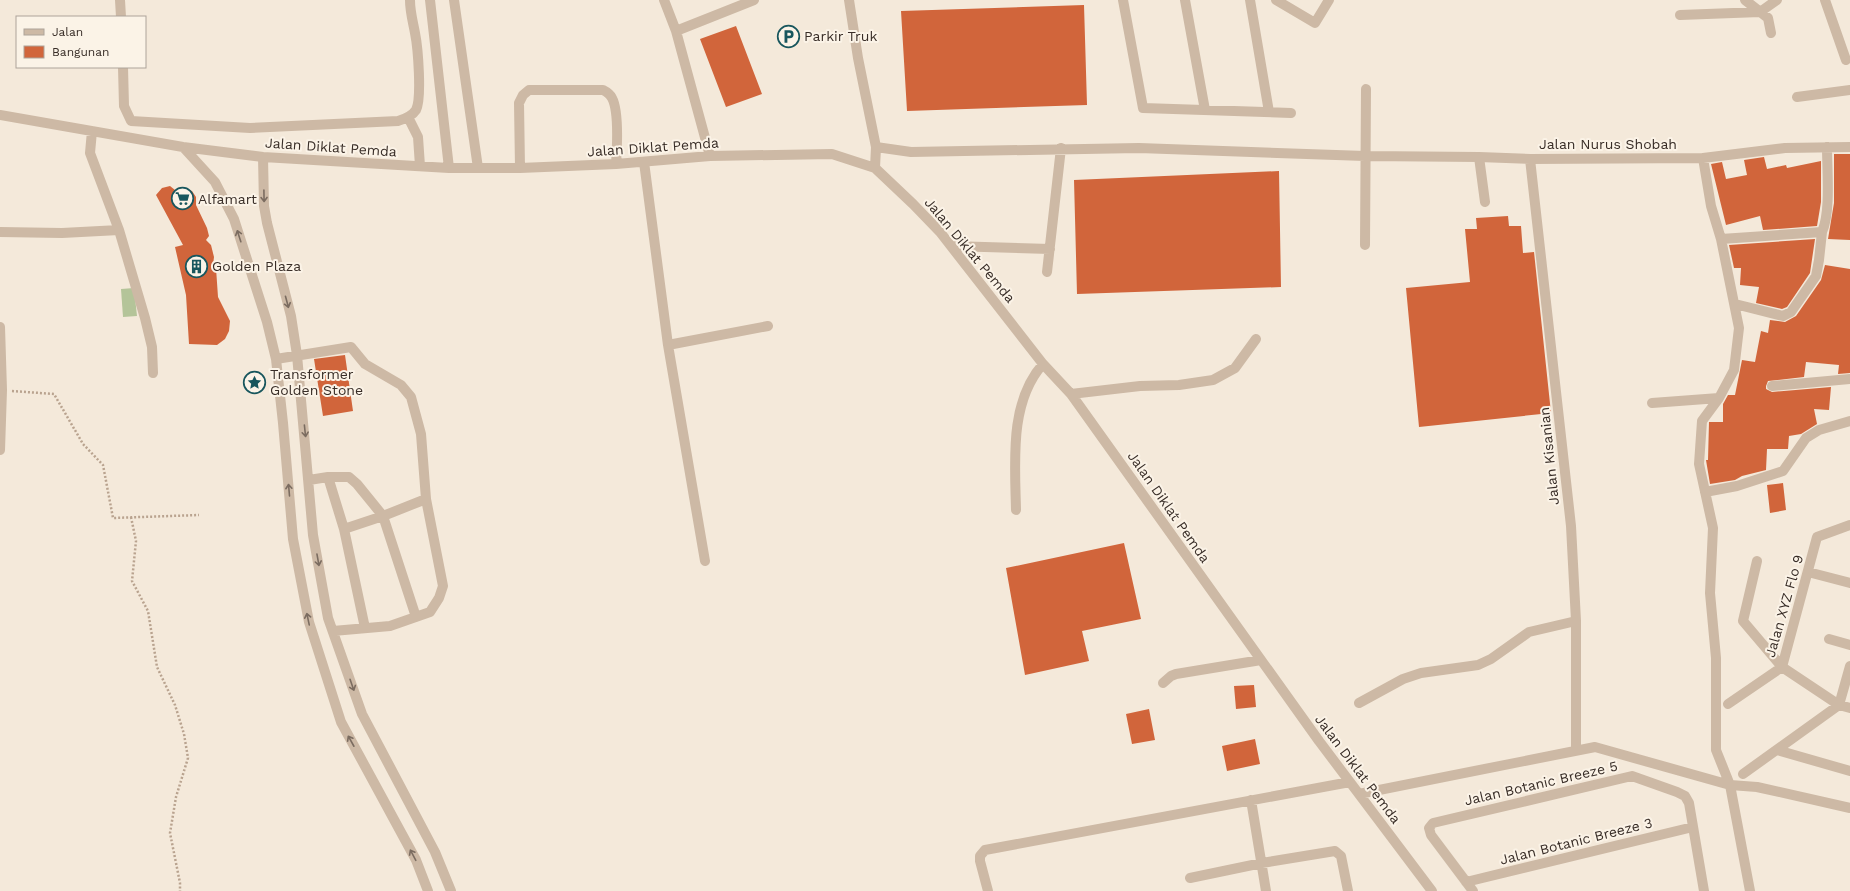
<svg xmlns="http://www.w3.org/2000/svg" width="1850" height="891" font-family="'Work Sans',sans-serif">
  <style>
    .green { fill: #b4c499 }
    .building { fill: #d1653b }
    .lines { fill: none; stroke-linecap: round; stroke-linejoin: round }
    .path { stroke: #b9a38f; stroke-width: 2.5; stroke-dasharray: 2 2; stroke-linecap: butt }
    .minor { stroke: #cdb9a5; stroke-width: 10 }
    .oneway { stroke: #7b6c60 }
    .labels { text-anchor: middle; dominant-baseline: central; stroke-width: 4; stroke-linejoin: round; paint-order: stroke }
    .poi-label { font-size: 14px; fill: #382d27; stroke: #fbf3e7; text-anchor: start }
    .street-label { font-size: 14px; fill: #382d27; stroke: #fbf3e7 }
  </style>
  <rect width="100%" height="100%" fill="#f4e9da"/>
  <path class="green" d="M134,288L137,316L123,317L121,289Z"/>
  <path class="building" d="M1084,5L1087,105L907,111L901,11Z
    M736,26L762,94L726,107L700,39Z
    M1834,154H1850V240L1828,239L1834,203Z
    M1764,157L1767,169L1786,165L1787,168L1821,161V202L1817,226L1763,230L1760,216L1726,225L1711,164L1722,162L1726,179L1747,175L1744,160Z
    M1279,171L1281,287L1077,294L1074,180Z
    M170,186L175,190L185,188L192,191L196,197V205L207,228L209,236L206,240L211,245L214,257L213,265L216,268L218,297L230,321L229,331L225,339L217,345L189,344L186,295L175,247L183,245L156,195L162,188Z
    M1508,216L1509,226H1521L1523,253L1534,252L1551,413L1419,427L1406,288L1470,282L1465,229H1477L1476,218Z
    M1815,239L1810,273L1787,307L1782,309L1756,303L1759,287L1740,285L1741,268H1734L1729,245Z
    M1825,265L1850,269V373L1838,374L1839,365L1806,362L1804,377L1768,381L1766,386V389L1772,392L1831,387L1829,410L1814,409L1817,424L1801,434L1789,436L1788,449H1767L1766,470L1742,476L1735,480L1710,484L1706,460H1708L1709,422H1723V404L1728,395H1735L1742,360L1755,362L1761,331L1768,333L1770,320L1785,322L1796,316L1821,280Z
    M345,355L353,411L323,416L314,359Z
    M1783,483L1786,510L1770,513L1767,485Z
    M1124,543L1141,619L1082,631L1089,661L1025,675L1006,568Z
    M1254,685L1256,707L1236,709L1234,686Z
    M1149,709L1155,740L1132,744L1126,714Z
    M1255,739L1260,764L1227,771L1222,746Z"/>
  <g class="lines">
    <path class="path" d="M12,391L54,394L83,444L103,465L113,518L199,515
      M131,517L136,541L132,581L148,611L157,667L175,705L184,734L188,758L176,797L170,833L180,883V891"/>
    <path class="minor" d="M120,0L121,17
      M430,0L449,168
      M454,0L478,168
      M664,0L676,31L710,156
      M849,0L858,58L876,147L875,168
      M1123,0L1143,108L1291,113
      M1185,0L1205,110
      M1250,0L1269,112
      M1276,0L1315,23L1329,0
      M1745,0L1768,18L1771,33
      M1825,0L1846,60
      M1680,15L1760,12L1777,0
      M676,31L754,0
      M123,67L124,106L131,121L250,128L398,121C405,119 412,116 416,110C422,98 418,48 415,33C413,22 410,12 410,0
      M1797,97L1850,90
      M0,115L183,147L263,157L449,168H520L616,164L710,156L832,154L875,168L913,204L940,232L1043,364L1071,394L1319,741L1432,891
      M408,117L418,137L420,166
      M92,131L90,153L119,230L145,318L152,347L153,373
      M183,147L215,182L234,219L267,322L276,359L283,423L293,539L309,622L341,722L416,860L428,891
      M876,147L911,152L1139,148L1365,156L1479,157L1530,159L1703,158L1785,148L1850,147
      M263,157L264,206L267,223L291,316L297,355L313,535L328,618L362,714L435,852L451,891
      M1479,157L1485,202
      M1703,158L1711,206L1721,239L1739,328L1734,370L1719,398L1702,421L1699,464L1713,528L1710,593L1716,658V750L1730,785L1750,891
      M1530,159L1571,526L1576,621V751
      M644,162L668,345L705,561
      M520,168L519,103L523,95L529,90H603C607,92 610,94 612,98C619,111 617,149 616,164
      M0,232L62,233L119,230
      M1721,239L1822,232C1831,212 1827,170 1827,147
      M1365,245L1366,89
      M951,246L1050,249
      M1047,272L1061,148
      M1735,304L1783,316L1791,312L1816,276L1819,260L1822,232
      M0,327L2,390L0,450
      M668,345L768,326
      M276,359L351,347L365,364L401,385L411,397L421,434L426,499L383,516L344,529
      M1772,386L1850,379
      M1071,394L1140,386L1179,385L1213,380L1235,368L1256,339
      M1652,403L1719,398
      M328,477H349L357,484L383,516L416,617
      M309,480L328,477L344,529L365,628
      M1705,492L1737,486L1783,471L1806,438L1819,430L1850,421
      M1016,510C1015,462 1009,402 1043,364
      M1757,561L1743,621L1782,667L1839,705L1850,708
      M1808,572L1850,583
      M333,631L390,626L430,612L439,598L443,586L426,499
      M1829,639L1850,645
      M1163,683L1171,676L1176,674L1261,660
      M1359,703L1403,679L1421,673L1478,665L1491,659L1529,632L1576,621
      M1728,704L1782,667L1817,537L1850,525
      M1777,750L1850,771
      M1743,774L1839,705L1850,666
      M1359,794L1595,747L1730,785L1757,787L1850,808
      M1251,800L1266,891
      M1190,878L1262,863L1335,851L1341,856L1348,891
      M1466,882L1693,827
      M988,891L980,861V856L985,850L1350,782
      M1473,891L1431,835L1429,828L1433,823L1632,776L1677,792L1685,796L1689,803L1704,891"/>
  </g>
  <defs><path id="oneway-shaft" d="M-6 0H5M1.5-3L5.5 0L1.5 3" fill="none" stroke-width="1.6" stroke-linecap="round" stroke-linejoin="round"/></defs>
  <g class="oneway">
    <use href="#oneway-shaft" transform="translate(264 196) rotate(89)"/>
    <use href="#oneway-shaft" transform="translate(239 236) rotate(-108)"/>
    <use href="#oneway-shaft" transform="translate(287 302) rotate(75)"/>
    <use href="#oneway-shaft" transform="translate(305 431) rotate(84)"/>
    <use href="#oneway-shaft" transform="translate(289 490) rotate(-95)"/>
    <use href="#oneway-shaft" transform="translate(318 560) rotate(80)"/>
    <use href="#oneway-shaft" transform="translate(308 619) rotate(-102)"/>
    <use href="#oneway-shaft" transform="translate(352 685) rotate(71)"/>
    <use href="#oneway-shaft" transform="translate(351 741) rotate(-119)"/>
    <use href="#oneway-shaft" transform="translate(413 855) rotate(-118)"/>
  </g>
  <defs>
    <symbol id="parking-ring" viewBox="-11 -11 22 22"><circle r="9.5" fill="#fbf3e7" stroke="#18565d" stroke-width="1.5"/><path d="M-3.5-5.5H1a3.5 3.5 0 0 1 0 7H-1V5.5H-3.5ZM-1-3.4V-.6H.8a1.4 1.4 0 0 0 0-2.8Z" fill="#18565d"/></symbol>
    <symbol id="supermarket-ring" viewBox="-11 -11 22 22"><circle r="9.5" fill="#fbf3e7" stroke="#18565d" stroke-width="1.5"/><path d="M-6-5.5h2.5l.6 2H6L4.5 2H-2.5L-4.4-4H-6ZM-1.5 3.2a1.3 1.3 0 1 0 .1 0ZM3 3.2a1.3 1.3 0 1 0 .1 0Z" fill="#18565d"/></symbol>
    <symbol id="building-ring" viewBox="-11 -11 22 22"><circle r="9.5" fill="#fbf3e7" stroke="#18565d" stroke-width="1.5"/><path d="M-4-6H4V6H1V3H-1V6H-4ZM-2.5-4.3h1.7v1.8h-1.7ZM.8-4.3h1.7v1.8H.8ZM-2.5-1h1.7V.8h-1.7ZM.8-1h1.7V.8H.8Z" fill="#18565d"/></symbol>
    <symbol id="sight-ring" viewBox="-11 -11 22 22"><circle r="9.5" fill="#fbf3e7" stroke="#18565d" stroke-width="1.5"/><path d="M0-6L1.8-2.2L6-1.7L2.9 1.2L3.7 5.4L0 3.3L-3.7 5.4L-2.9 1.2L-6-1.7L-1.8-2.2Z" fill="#18565d"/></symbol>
  </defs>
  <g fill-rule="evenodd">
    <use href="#parking-ring" x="776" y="24" width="25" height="25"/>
    <use href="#supermarket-ring" x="170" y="186" width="25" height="25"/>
    <use href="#building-ring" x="184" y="254" width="25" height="25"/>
    <use href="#sight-ring" x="242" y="370" width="25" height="25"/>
  </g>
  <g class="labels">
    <g class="poi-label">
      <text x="804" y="36">Parkir Truk</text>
      <text x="198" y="199">Alfamart</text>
      <text x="212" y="266">Golden Plaza</text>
      <text x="270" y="374">Transformer<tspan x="270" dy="16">Golden Stone</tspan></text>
    </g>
    <g class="street-label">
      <text x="1608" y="144">Jalan Nurus Shobah</text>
      <text transform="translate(331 147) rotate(4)">Jalan Diklat Pemda</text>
      <text transform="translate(653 147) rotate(-4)">Jalan Diklat Pemda</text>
      <text transform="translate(970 250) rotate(50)">Jalan Diklat Pemda</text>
      <text transform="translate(1549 456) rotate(-96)">Jalan Kisanian</text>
      <text transform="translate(1169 507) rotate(55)">Jalan Diklat Pemda</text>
      <text transform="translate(1784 606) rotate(-74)">Jalan XYZ Flo 9</text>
      <text transform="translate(1358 769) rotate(53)">Jalan Diklat Pemda</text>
      <text transform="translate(1541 783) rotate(-13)">Jalan Botanic Breeze 5</text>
      <text transform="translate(1576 841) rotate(-14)">Jalan Botanic Breeze 3</text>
    </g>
  </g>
  <rect x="16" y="16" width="130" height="52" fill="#fbf3e7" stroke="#ada49a"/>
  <rect x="24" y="29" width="20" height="6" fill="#cdb9a5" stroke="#ada49a"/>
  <text x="52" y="36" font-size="12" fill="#382d27">Jalan</text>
  <rect x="24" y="46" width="20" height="12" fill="#d1653b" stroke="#ada49a"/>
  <text x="52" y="56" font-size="12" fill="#382d27">Bangunan</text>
</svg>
